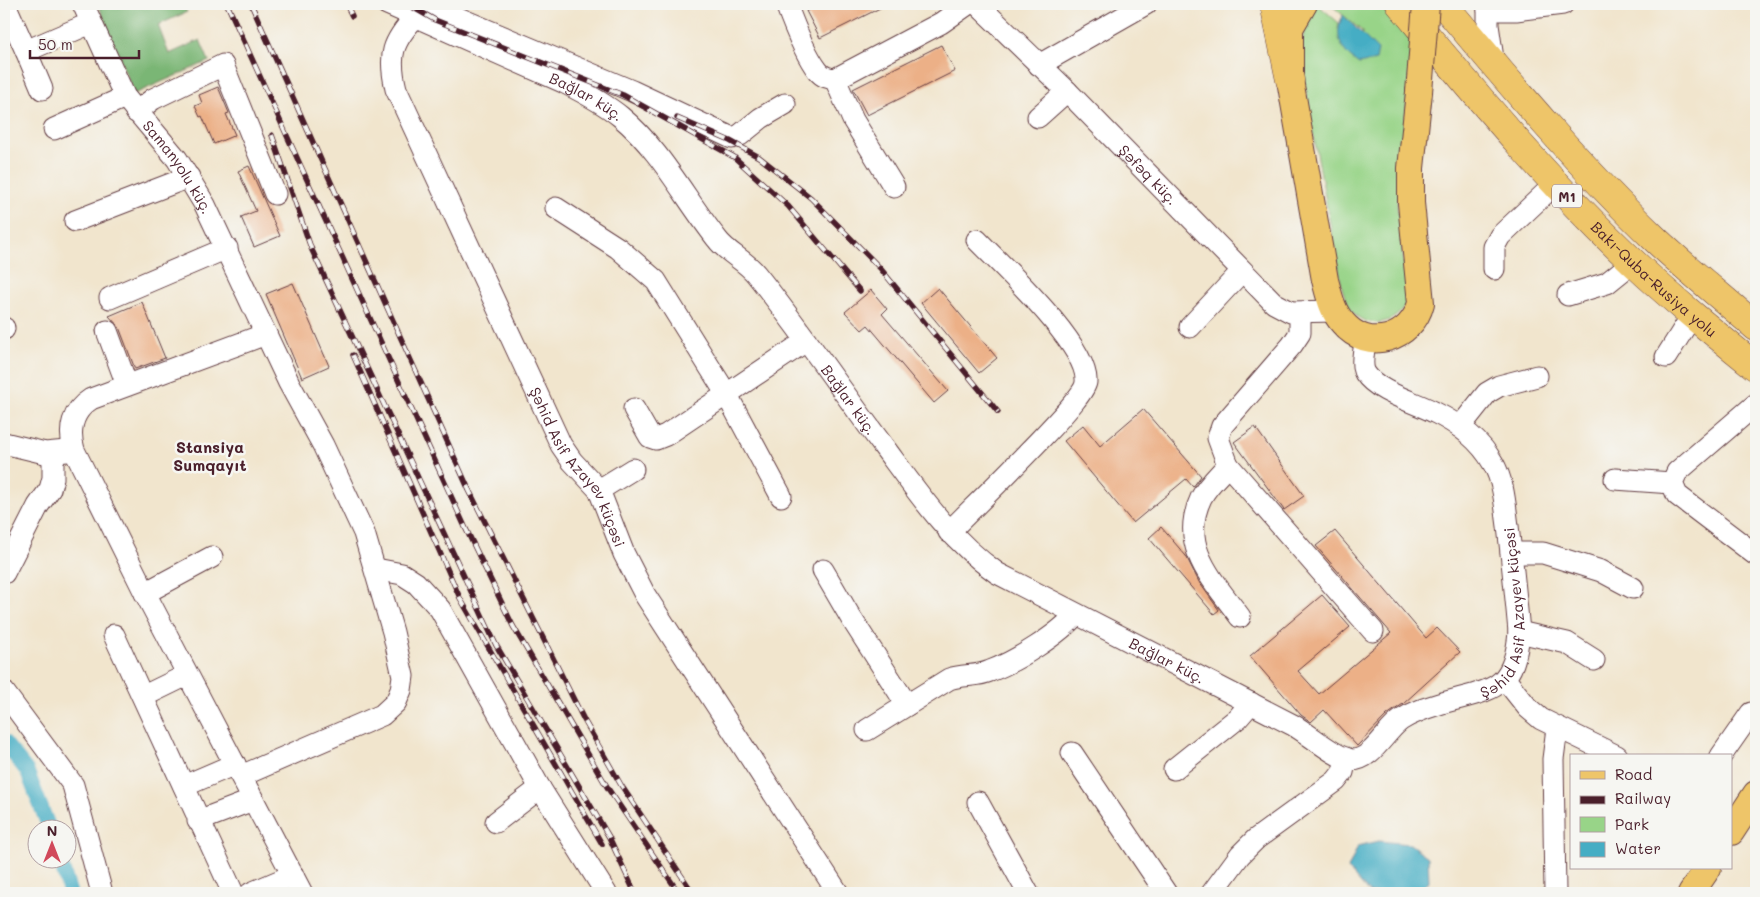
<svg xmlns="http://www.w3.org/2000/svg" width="1760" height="897" font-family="Mali,sans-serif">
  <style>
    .green { fill: #98d488; stroke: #717a5a }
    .forest { fill: #7ab674; stroke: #626a50 }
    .water { fill: #45adc4; stroke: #486678 }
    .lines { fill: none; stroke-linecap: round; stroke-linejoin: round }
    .canal { stroke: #45adc4; stroke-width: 15 }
    .building { fill: #ecb087 }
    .minor-casing { stroke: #633d43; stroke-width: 23 }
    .major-casing { stroke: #633d43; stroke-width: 28 }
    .highway-casing { stroke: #633d43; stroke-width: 29 }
    .minor { stroke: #fff; stroke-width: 21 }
    .major { stroke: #eec569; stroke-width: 26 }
    .highway { stroke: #eec569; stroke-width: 28 }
    .rail-casing { stroke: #4a1f2b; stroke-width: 5.5 }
    .rail { stroke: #f6f6f2; stroke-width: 4; stroke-dasharray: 11; stroke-linecap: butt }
    .major-bridge-casing { stroke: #633d43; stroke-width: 28; stroke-linecap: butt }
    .major-bridge { stroke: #eec569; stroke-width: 26 }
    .labels { text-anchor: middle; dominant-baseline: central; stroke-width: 5; stroke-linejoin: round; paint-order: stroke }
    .shield { fill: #f6f6f2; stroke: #7e6067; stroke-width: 1 }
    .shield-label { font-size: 14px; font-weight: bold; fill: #4a1f2b }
    .street-label { font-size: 15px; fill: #4a1f2b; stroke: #f6f6f2 }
    .neighbourhood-label { font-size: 16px; font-weight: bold; fill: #4a1f2b; stroke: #f6f6f2 }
  </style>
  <rect width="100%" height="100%" fill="#f6f6f2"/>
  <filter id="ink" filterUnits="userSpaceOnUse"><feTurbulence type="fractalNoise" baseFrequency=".02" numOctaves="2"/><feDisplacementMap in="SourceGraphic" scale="10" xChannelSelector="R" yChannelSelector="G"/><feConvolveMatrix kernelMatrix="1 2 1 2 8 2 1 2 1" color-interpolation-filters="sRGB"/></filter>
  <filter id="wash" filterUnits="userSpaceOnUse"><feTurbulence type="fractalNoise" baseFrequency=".0096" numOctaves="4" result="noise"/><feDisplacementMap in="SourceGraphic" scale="20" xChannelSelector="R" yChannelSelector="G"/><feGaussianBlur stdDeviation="1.12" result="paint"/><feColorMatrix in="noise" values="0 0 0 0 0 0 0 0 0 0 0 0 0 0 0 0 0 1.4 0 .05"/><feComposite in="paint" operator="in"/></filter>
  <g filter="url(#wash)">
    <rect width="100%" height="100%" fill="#f1e5cd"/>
    <path class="green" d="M1317,4L1339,23L1338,29L1364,33L1330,4H1377L1413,36L1397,204L1408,298C1402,321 1372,332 1353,313C1347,307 1345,296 1342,288L1302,72C1302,43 1300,29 1317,4Z"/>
    <path class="forest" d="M98,4H183L187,12L158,25L169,54L200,40L209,61L134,94Z"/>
    <path class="water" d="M1343,15L1378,50L1376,60L1359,64C1341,52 1333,36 1343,15Z
      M1378,841L1410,844L1428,857L1429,881L1419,893H1369L1348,869L1358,846Z"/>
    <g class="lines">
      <path class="canal" d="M4,742L27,771L50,830
        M60,860L70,893"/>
    </g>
    <g id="blocks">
      <path class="building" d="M821,4H888L820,38L806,11Z
        M941,45L955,71L867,115L853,89Z
        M218,87L229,113L226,114L235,135L214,144L202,116L200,117L195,106L202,103L199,95Z
        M249,166L280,236L254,247L241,217L256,211L238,171Z
        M293,283L329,366L302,378L266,294Z
        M938,288L997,358L979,373L921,303Z
        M871,290L887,309L882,314L948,391L934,403L868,325L862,330L845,312Z
        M142,302L165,358L135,369L119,327L109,316Z
        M1143,409L1201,476L1193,487L1186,479L1133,523L1064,441L1083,425L1100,446Z
        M1255,427L1304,496L1284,510L1234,442Z
        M1161,527L1186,556L1199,582L1219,610L1214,614L1149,538Z
        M1335,531L1426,638L1437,628L1460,652L1403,704L1387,715L1357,746L1324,710L1311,722L1301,715L1250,656L1322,595L1350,627L1298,671L1319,694L1391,633L1316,546Z"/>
    </g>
  </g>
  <g filter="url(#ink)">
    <use href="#blocks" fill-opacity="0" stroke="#633d43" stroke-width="1"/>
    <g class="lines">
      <defs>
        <g id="minor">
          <path d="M5,4L26,51L91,23"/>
          <path id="s1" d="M83,4L125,97L177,159L205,205L289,383L323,445L364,533L393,632L403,676L401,690L396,702L382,715L241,776"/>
          <path id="s2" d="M387,4L563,82C583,92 604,103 621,117C660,149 686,200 717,239C727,253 745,260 756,274C801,330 841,390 884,447C918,493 950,540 997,573C1096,624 1195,674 1293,725C1308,733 1337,759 1352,760C1372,760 1386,730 1401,720C1413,712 1426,708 1439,704C1490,689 1514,693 1519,632C1516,597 1512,561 1508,526C1505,505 1504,482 1493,463C1480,440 1457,423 1434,412C1415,402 1377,392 1365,373C1360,364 1365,348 1365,339"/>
          <path d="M425,4L632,91L732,138L740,135L761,118L785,104"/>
          <path d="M786,4C793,23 806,56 818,71C823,77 828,78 835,79L941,23L968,4"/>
          <path id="s3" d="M977,4L1067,91L1274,303L1291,312L1334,311"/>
          <path d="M1488,4V25L1494,65"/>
          <path d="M1488,10H1516L1563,4"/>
          <path id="s4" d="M416,16C392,42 388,55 396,89L561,445L572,461L599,490L624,554L645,595L838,893"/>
          <path d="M26,51L42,89"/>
          <path d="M1039,65L1146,4"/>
          <path d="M835,79L853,120L894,187"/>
          <path d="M136,112L153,99L223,65L275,194"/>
          <path d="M1038,117L1067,91"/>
          <path d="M54,129L125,97"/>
          <path d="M556,208L618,248L656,281L727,395L781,496"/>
          <path d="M75,221L189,177"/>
          <path d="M1494,269V247L1500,236L1555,184"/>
          <path d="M1568,295L1607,283L1633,262"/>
          <path d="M110,298L227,248"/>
          <path d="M1190,327L1242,271"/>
          <path d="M4,329V328"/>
          <path d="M107,331L127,385"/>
          <path d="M266,334L91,399C72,411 68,429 74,450L145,593L302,893"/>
          <path d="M1666,357L1693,314"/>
          <path d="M1756,404L1677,472L1672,483L1677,495L1756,555"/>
          <path d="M634,409L650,437L656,439L666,435L806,341"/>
          <path d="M1460,427L1487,393L1499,386L1537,376"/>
          <path d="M4,443L45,453L67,451"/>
          <path d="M1228,465L1373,631"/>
          <path d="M1615,479L1672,483"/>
          <path d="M599,490L633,469"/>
          <path d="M949,532C969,511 1085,400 1086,382C1089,346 1002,266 977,240"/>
          <path d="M1511,553H1543L1601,571L1633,588"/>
          <path d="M376,569L402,574L416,583L440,609L540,788L606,893"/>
          <path d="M823,570L851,618L907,705"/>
          <path d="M4,573L38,506L50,489L53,478V453"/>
          <path d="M145,593L212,557"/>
          <path d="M1240,617C1213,580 1178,546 1201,498C1207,486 1219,475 1228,465L1218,438L1222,426L1292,345L1300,333V313"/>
          <path d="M1519,632L1567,643L1594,660"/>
          <path d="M114,635L233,893"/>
          <path d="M1505,679L1528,708L1541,719L1617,756"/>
          <path d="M4,692L73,785L102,893"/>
          <path d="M144,696L187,675"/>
          <path d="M867,730L949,679C963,674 977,677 990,671C1015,662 1060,634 1076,614"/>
          <path d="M1072,753L1166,893"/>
          <path d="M1721,756L1751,713"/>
          <path d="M1174,769L1238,718L1251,703"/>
          <path d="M184,786L235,764"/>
          <path d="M978,802L1028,893"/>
          <path d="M198,821L253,800"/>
          <path d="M496,822L540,788"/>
          <path d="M251,893L293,875"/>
          <path d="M1212,893L1240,855L1256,839L1336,781L1343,772L1346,758"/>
          <path d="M1555,893L1553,759L1557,728"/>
        </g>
        <path id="major" d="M1304,4L1290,28V80L1325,280C1329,295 1332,311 1343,323C1368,353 1412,339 1421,303L1411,203V168L1419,92
          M1731,832L1756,794
          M1691,893L1708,868"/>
        <g id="highway">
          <path d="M1274,4L1290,80"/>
          <path id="s5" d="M1400,4C1474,92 1548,182 1633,262C1672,299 1714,333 1756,367"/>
          <path d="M1443,4C1511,85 1580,167 1656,240C1688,270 1723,298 1756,327"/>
        </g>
      </defs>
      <use href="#minor" class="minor-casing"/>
      <use href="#major" class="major-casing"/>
      <use href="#highway" class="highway-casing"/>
      <use href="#minor" class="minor"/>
      <use href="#major" class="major"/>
      <use href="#highway" class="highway"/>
      <defs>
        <path id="rail" d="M227,4L466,529L513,626L609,790L679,893
          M251,4L469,490L584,720L621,785L693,893
          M346,4L352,16
          M407,4L435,20L623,95L734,157L788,206L860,291
          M677,118L730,141L759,157L811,198L880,268L998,412
          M272,135L311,248L496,645L609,837L635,893
          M353,355L460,598L602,844"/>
      </defs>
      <use href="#rail" class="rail-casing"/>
      <use href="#rail" class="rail"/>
      <defs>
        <path id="major-bridge" d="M1419,92L1426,4"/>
      </defs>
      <use href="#major-bridge" class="major-bridge-casing"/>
      <use href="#major-bridge" class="major-bridge"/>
    </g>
  </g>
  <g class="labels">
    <rect class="shield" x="1552" y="184.5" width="30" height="23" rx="4"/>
    <g class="shield-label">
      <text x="1567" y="196">M1</text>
    </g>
    <g class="street-label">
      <text stroke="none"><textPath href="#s2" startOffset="220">Bağlar küç.</textPath></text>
      <text stroke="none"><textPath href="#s1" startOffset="190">Samanyolu küç.</textPath></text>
      <text stroke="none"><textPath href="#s3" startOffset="242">Şəfəq küç.</textPath></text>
      <text stroke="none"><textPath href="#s5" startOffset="375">Bakı-Quba-Rusiya yolu</textPath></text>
      <text stroke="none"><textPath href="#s2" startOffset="625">Bağlar küç.</textPath></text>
      <text stroke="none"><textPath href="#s4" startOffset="501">Şəhid Asif Azayev küçəsi</textPath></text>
      <text stroke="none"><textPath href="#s2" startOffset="1496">Şəhid Asif Azayev küçəsi</textPath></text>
      <text stroke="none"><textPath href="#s2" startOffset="1045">Bağlar küç.</textPath></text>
    </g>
    <g class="neighbourhood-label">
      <text x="210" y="446">Stansiya<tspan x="210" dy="18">Sumqayıt</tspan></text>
    </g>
  </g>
  <rect width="1760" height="897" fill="none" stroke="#f6f6f2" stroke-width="20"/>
  <rect x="1570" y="754" width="162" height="115" fill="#f6f6f2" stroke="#b1a0a2"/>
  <rect x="1580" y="771" width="25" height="8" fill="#eec569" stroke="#b1a0a2"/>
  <text x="1615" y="780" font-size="15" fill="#4a1f2b">Road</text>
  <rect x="1580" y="796" width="25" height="8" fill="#4a1f2b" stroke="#b1a0a2"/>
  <text x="1615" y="804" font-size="15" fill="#4a1f2b">Railway</text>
  <rect x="1580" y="817" width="25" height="15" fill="#98d488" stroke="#b1a0a2"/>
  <text x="1615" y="830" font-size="15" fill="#4a1f2b">Park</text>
  <rect x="1580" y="842" width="25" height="15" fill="#45adc4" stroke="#b1a0a2"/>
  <text x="1615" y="854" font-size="15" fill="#4a1f2b">Water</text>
  <g transform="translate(52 844)"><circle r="24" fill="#f6f6f2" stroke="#b1a0a2"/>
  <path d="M0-4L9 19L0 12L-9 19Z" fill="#d1495b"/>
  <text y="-8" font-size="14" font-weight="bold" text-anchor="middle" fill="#4a1f2b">N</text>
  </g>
  <path d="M30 50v8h109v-8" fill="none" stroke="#4a1f2b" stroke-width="2.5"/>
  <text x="38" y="50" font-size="15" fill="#4a1f2b" stroke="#f6f6f2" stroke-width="4" paint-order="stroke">50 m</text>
</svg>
